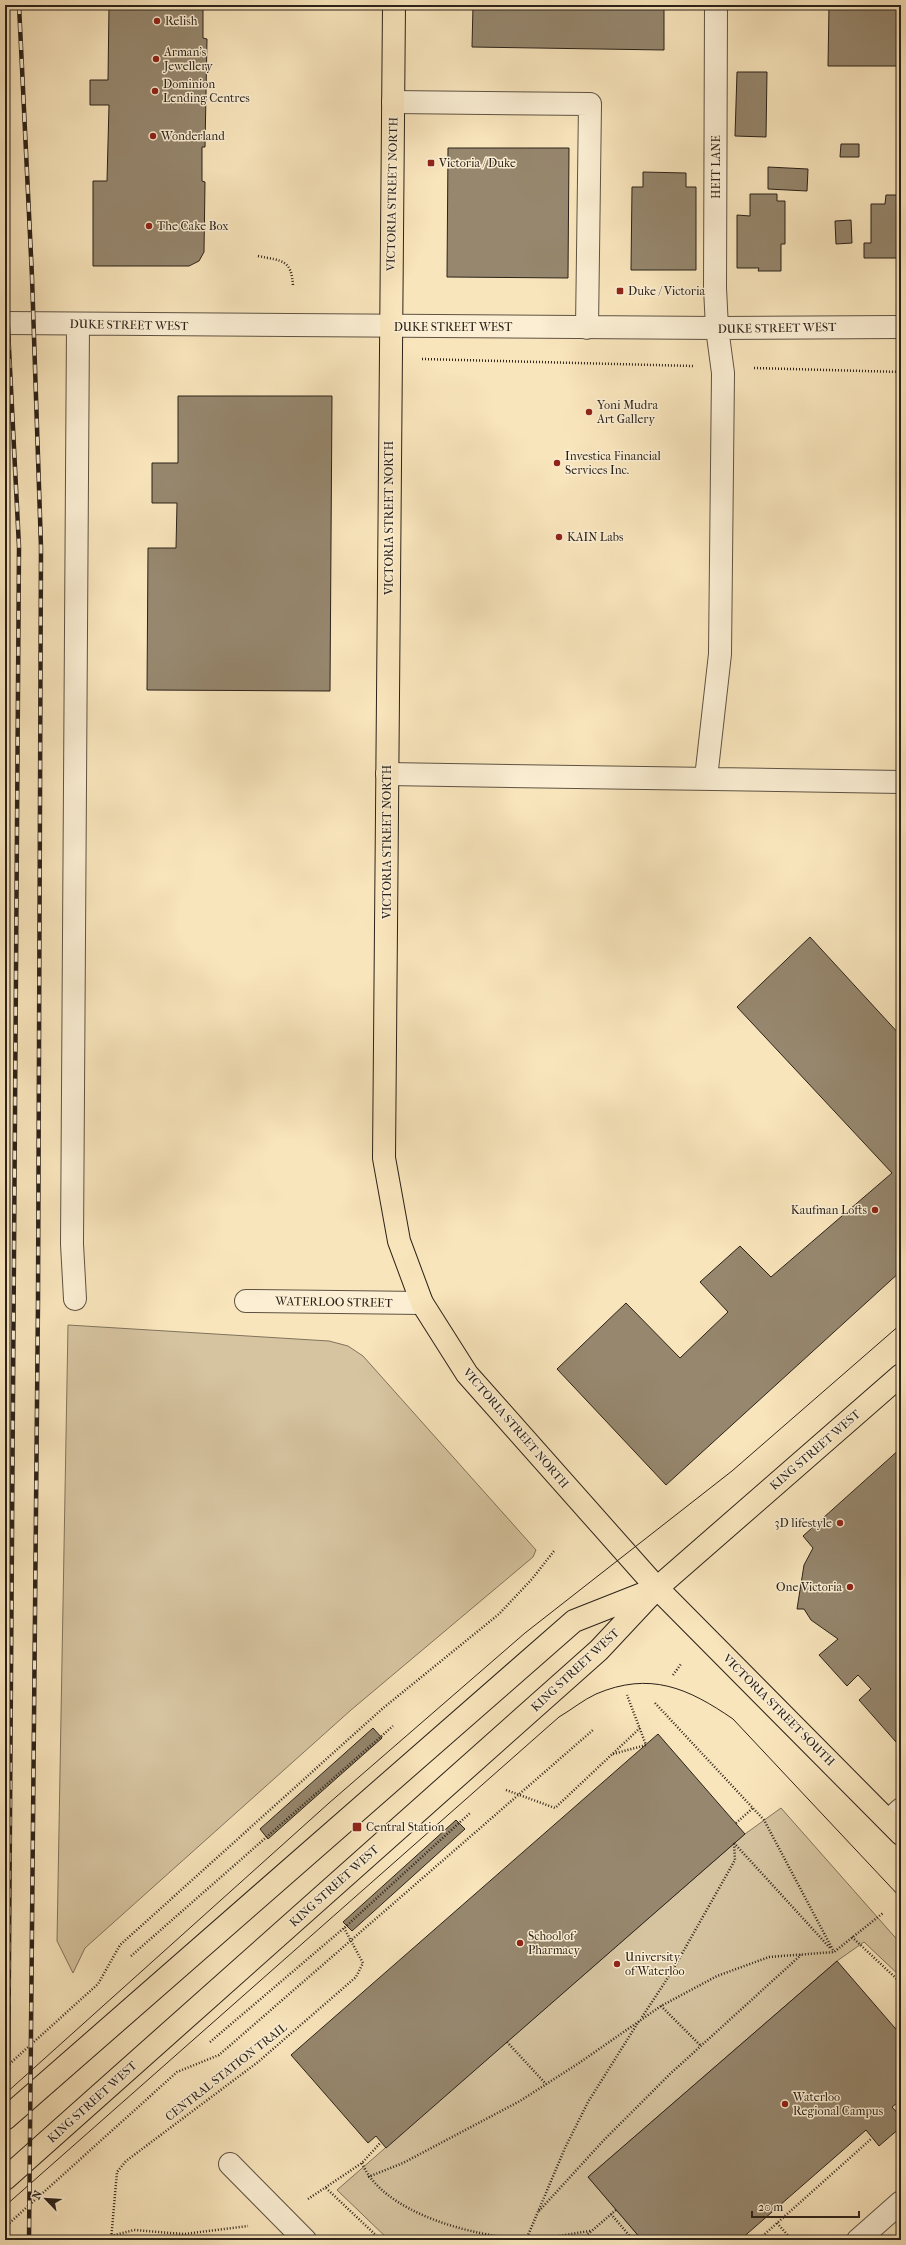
<svg xmlns="http://www.w3.org/2000/svg" width="906" height="2245" font-family="'IM FELL French Canon',serif">
  <style>
    .green { fill: #d6c4a0; stroke: #80735c }
    .building { fill: #96876e; stroke: #2b2219 }
    .lines { fill: none; stroke-linecap: round; stroke-linejoin: round }
    .minor-casing { stroke: #5e5342; stroke-width: 24 }
    .major-casing { stroke: #2b2219; stroke-width: 24 }
    .path { stroke: #2b2219; stroke-width: 2.5; stroke-dasharray: 1 2; stroke-linecap: butt }
    .minor { stroke: #fbeed3; stroke-width: 22 }
    .major { stroke: #f9e5bc; stroke-width: 22 }
    .tram { stroke: #2b2219; stroke-width: 1 }
    .rail-casing { stroke: #2b2219; stroke-width: 4.5 }
    .rail { stroke: #fbeed3; stroke-width: 3; stroke-dasharray: 9; stroke-linecap: butt }
    .poi-dot { fill: #8f2418; stroke: #fbeed3; stroke-width: 1.5 }
    .labels { text-anchor: middle; dominant-baseline: central; stroke-width: 3; stroke-linejoin: round; paint-order: stroke }
    .poi-label { font-size: 12px; fill: #2b2219; stroke: #fbeed3; text-anchor: start }
    .street-label { font-size: 12px; fill: #2b2219; stroke: #fbeed3 }
  </style>
  <rect width="100%" height="100%" fill="#f9e5bc"/>
  <filter id="stains"><feTurbulence type="fractalNoise" baseFrequency=".005" numOctaves="4"/><feColorMatrix values="0 0 0 0 .2 0 0 0 0 .09 0 0 0 0 .02 0 0 0 .5 -.17"/></filter>
  <radialGradient id="worn" r=".72"><stop offset=".6" stop-color="#630" stop-opacity="0"/><stop offset="1" stop-color="#630" stop-opacity=".3"/></radialGradient>
  <path class="green" d="M68,1325L329,1341L348,1346L363,1356L536,1550L533,1557L351,1710L85,1948L73,1973L57,1941Z
    M781,1808L901,1944V1977L864,1942L837,1961L588,2177L642,2240H389L337,2190L745,1834Z"/>
  <path class="building" d="M109,5H203V38L207,39L205,147H202V181L205,182L204,252L199,261L189,266H93V181H107L109,105H90V80H108Z
    M473,5H664V50L472,47Z
    M829,5L901,6V66H828Z
    M737,72H767L766,137L735,136Z
    M841,144H859V157H840Z
    M448,148H569L568,278L447,277Z
    M768,167L808,169L807,191L768,189Z
    M643,172L686,173V187H696V270H631L632,187H643Z
    M750,194H777V201H785V244H781V271H758L759,268H737V215L750,216Z
    M886,195H901V258H864V243H871V204H885Z
    M851,220L852,243L836,244L835,221Z
    M178,396H332L330,691L147,690L148,548H176L177,503H152V463H178Z
    M810,937L901,1036V1271L666,1485L557,1369L626,1303L680,1358L728,1312L700,1282L740,1246L771,1277L892,1173L737,1007Z
    M901,1448V1740L899,1739L896,1742L859,1700L871,1689L858,1675L847,1686L819,1655L838,1639L811,1620L804,1609H797L804,1565L813,1548L803,1536Z
    M373,1728L382,1738L268,1839L260,1829Z
    M658,1734L745,1834L386,2148L376,2136L368,2143L291,2055Z
    M456,1820L465,1829L352,1931L343,1922Z
    M837,1961L901,2035V2100L892,2107L901,2117V2127L879,2146L866,2130L740,2240H642L588,2177Z"/>
  <g class="lines">
    <defs>
      <path id="minor" d="M393,102L590,104L587,328
        M5,323L717,328L901,327
        M387,774L901,782
        M706,778L720,654L723,373L717,328L715,288L716,5
        M75,1299L72,1244L78,324
        M246,1301L422,1303
        M889,1820L901,1809
        M230,2164L305,2240
        M858,2240L901,2202"/>
      <path id="major" d="M394,5L384,1158L399,1241L422,1303L467,1374L657,1588L901,1834
        M5,2119L574,1621L650,1591
        M5,2179L599,1650L657,1588L901,1375"/>
    </defs>
    <use href="#minor" class="minor-casing"/>
    <use href="#major" class="major-casing"/>
    <path class="path" d="M258,256C282,261 292,259 293,287
      M422,359L693,366
      M754,368L901,372
      M673,1675L681,1664
      M655,1703L764,1820L834,1952
      M613,1754L646,1745L627,1695
      M506,1790L555,1808L640,1728
      M736,1823L753,1808
      M734,1843L831,1949
      M852,1937L901,1983
      M131,1956L393,1726
      M661,2006L700,2045
      M642,2017L671,1973L735,1860L734,1843
      M210,2042L344,1928L470,1813
      M507,2042L546,2084
      M5,2068L98,1984L120,1945L382,1709L499,1614L532,1579L554,1551
      M900,2116L901,2115
      M362,2163C383,2214 476,2237 526,2239C547,2239 569,2234 590,2231
      M368,2177L403,2163L520,2101L579,2063L661,2006L717,1976L769,1957L834,1952L883,1913
      M326,2188L381,2240
      M308,2199L362,2163L381,2142
      M539,2211L603,2141L670,2074L801,1955
      M611,2214L633,2240
      M777,2223L792,2240
      M5,2227L177,2072L219,2055L593,1730
      M111,2236L134,2230L184,2234L248,2226
      M111,2240L117,2172L126,2161L258,2062L356,1977L363,1963L344,1928
      M526,2240L565,2148L588,2102L639,2021
      M581,2240L616,2210
      M758,2240L872,2138"/>
    <use href="#minor" class="minor"/>
    <use href="#major" class="major"/>
    <path class="tram" d="M5,2094L329,1803L525,1633L732,1471L901,1324
      M5,2206L559,1717C571,1710 583,1700 596,1694C650,1671 688,1688 733,1719L901,1898"/>
    <defs>
      <path id="rail" d="M19,5L32,277L41,547L38,1301L29,2240
        M5,269L19,547L7,2240"/>
    </defs>
    <use href="#rail" class="rail-casing"/>
    <use href="#rail" class="rail"/>
  </g>
  <g class="poi-dot">
    <circle cx="157" cy="21" r="4"/>
    <circle cx="156" cy="59" r="4"/>
    <circle cx="155" cy="91" r="4"/>
    <circle cx="153" cy="136" r="4"/>
    <rect x="427" y="159" width="8" height="8" rx="2"/>
    <circle cx="149" cy="226" r="4"/>
    <rect x="616" y="287" width="8" height="8" rx="2"/>
    <circle cx="589" cy="412" r="4"/>
    <circle cx="557" cy="463" r="4"/>
    <circle cx="559" cy="537" r="4"/>
    <circle cx="875" cy="1210" r="4"/>
    <circle cx="840" cy="1523" r="4"/>
    <circle cx="850" cy="1587" r="4"/>
    <rect x="352" y="1822" width="10" height="10" rx="2"/>
    <circle cx="520" cy="1943" r="4"/>
    <circle cx="617" cy="1964" r="4"/>
    <circle cx="785" cy="2104" r="4"/>
  </g>
  <g class="labels">
    <g class="poi-label">
      <text x="165" y="21">Relish</text>
      <text x="164" y="52">Arman's<tspan x="164" dy="14">Jewellery</tspan></text>
      <text x="163" y="84">Dominion<tspan x="163" dy="14">Lending Centres</tspan></text>
      <text x="161" y="136">Wonderland</text>
      <text x="439" y="163">Victoria / Duke</text>
      <text x="157" y="226">The Cake Box</text>
      <text x="628" y="291">Duke / Victoria</text>
      <text x="597" y="405">Yoni Mudra<tspan x="597" dy="14">Art Gallery</tspan></text>
      <text x="565" y="456">Investica Financial<tspan x="565" dy="14">Services Inc.</tspan></text>
      <text x="567" y="537">KAIN Labs</text>
      <text x="867" y="1210" text-anchor="end">Kaufman Lofts</text>
      <text x="832" y="1523" text-anchor="end">3D lifestyle</text>
      <text x="842" y="1587" text-anchor="end">One Victoria</text>
      <text x="366" y="1827">Central Station</text>
      <text x="528" y="1936">School of<tspan x="528" dy="14">Pharmacy</tspan></text>
      <text x="625" y="1957">University<tspan x="625" dy="14">of Waterloo</tspan></text>
      <text x="793" y="2097">Waterloo<tspan x="793" dy="14">Regional Campus</tspan></text>
    </g>
    <g class="street-label">
      <text transform="translate(716 167) rotate(-90)">HEIT LANE</text>
      <text transform="translate(392 194) rotate(-89)">VICTORIA STREET NORTH</text>
      <text transform="translate(129 325) rotate(1)">DUKE STREET WEST</text>
      <text x="453" y="327">DUKE STREET WEST</text>
      <text transform="translate(777 328) rotate(-1)">DUKE STREET WEST</text>
      <text transform="translate(389 518) rotate(-90)">VICTORIA STREET NORTH</text>
      <text transform="translate(387 842) rotate(-90)">VICTORIA STREET NORTH</text>
      <text transform="translate(334 1302) rotate(1)">WATERLOO STREET</text>
      <text transform="translate(516 1428) rotate(49)">VICTORIA STREET NORTH</text>
      <text transform="translate(815 1450) rotate(-41)">KING STREET WEST</text>
      <text transform="translate(575 1670) rotate(-43)">KING STREET WEST</text>
      <text transform="translate(779 1710) rotate(45)">VICTORIA STREET SOUTH</text>
      <text transform="translate(334 1886) rotate(-42)">KING STREET WEST</text>
      <text transform="translate(226 2072) rotate(-38)">CENTRAL STATION TRAIL</text>
      <text transform="translate(92 2102) rotate(-42)">KING STREET WEST</text>
    </g>
  </g>
  <rect width="906" height="2245" fill="none" stroke="#f9e5bc" stroke-width="20"/>
  <rect x="6" y="6" width="894" height="2233" fill="none" stroke="#2b2219" stroke-width="2"/>
  <rect x="10" y="10" width="886" height="2225" fill="none" stroke="#2b2219"/>
  <g transform="translate(46 2199) rotate(295)" stroke="#fbeed3" stroke-width="3" paint-order="stroke">
  <path d="M0-3L7 15L0 10L-7 15Z" fill="#2b2219"/>
  <text y="-6" font-size="11" font-weight="bold" text-anchor="middle" fill="#2b2219">N</text>
  </g>
  <path d="M752 2211v6h107v-6" fill="none" stroke="#2b2219" stroke-width="2"/>
  <text x="758" y="2211" font-size="12" fill="#2b2219" stroke="#fbeed3" stroke-width="3" paint-order="stroke">20 m</text>
  <rect width="100%" height="100%" filter="url(#stains)"/>
  <rect width="100%" height="100%" fill="url(#worn)"/>
</svg>
